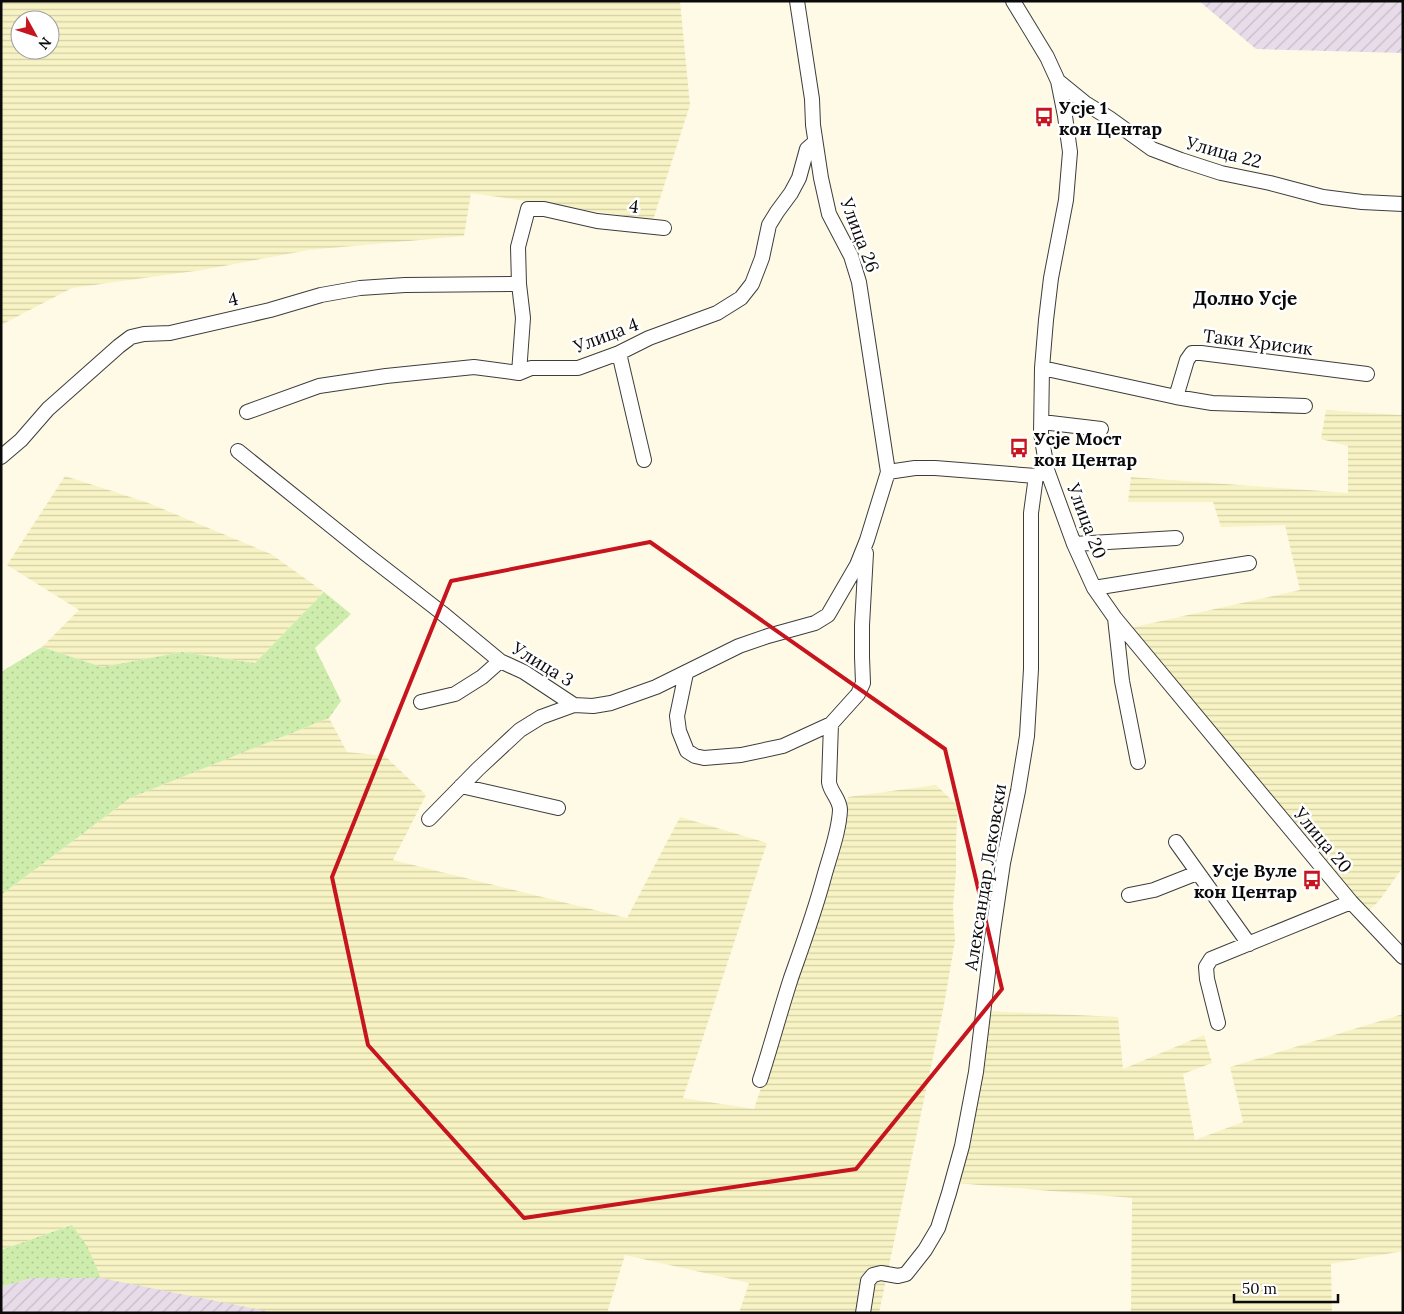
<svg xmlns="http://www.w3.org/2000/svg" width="1404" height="1314" font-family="Lora,serif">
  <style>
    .industrial { fill: url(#industrial-furrows) }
    .farmland { fill: url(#farmland-rules); fill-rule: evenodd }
    .grass { fill: url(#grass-dots) }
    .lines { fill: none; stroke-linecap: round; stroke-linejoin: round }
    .minor-casing { stroke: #3d3d3d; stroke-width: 16 }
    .minor { stroke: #fff; stroke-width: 14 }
    .marked { fill: none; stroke: #c6151e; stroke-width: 4; stroke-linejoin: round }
    .labels { text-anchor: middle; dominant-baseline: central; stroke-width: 5; stroke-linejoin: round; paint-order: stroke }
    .poi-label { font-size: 18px; font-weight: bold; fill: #0a0a0a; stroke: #fff; text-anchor: start }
    .street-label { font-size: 18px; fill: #0a0a0a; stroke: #fff }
    .neighbourhood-label { font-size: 19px; font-weight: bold; fill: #0a0a0a; stroke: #fff }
  </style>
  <defs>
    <pattern id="industrial-furrows" width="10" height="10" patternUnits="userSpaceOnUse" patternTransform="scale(1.25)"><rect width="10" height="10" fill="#e9dcea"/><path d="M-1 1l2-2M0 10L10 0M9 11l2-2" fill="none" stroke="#c6bbc7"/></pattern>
    <pattern id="farmland-rules" width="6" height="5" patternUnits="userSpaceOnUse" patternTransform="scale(1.25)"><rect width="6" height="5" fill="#f8f3c4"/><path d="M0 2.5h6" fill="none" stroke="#d3cfa7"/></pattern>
    <pattern id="grass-dots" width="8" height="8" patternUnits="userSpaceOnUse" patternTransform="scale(1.25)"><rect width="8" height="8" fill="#ceedad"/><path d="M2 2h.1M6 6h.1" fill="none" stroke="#b0ca94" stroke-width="1.8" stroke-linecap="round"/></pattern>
  </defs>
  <rect width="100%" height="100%" fill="#fffae6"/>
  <path class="industrial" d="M1199,1H1403V53L1256,49Z
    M32,1278H108L281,1313H1V1287Z"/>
  <path class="farmland" d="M1,1H680L690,105L653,220L471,193L464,236L309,250L202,270L72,288L1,325ZM20,20H50V50H20Z
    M1326,410L1403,415V867L1379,901L1367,912L1130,628L1300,590L1285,525L1221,527L1213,502H1128L1131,477L1348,493V446L1321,439Z
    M65,476L146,502L271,554L324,592L255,663L182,652L102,667L42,647L79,610L7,565Z
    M329,718L347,752L385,756L426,795L393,860L627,918L680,817L767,843L683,1098L754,1109L828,885L848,797L936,785L958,806L956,842V872L953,907L955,941L944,1005L879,1313H739L749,1283L625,1255L607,1313H276L101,1278L72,1225L1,1250V895L130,798Z
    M988,1011L1118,1017L1123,1069L1204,1035L1212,1063L1183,1074L1195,1140L1243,1122L1230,1067L1403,1014V1251L1331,1264L1332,1313H1131L1132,1198L956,1183Z"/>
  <path class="grass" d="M324,592L351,614L315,648L341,701L329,718L130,798L1,895V672L42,647L102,667L182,652L255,663Z
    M72,1225L87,1246L101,1278H32L1,1287V1250Z"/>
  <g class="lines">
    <defs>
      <path id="minor" d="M1013,1L1047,57L1058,81L1065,116L1070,152L1066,200L1051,278L1046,320L1042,368L1041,433L1047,470L1074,544L1094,588L1115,618L1351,902L1403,957
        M1058,81L1085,103L1109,118L1152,149L1181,160L1221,173L1270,183L1323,197L1362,202L1403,204
        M619,353L644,460
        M1042,368L1176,397L1212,403L1305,406
        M519,373L523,318L519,284L518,247L528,209H544L597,221L664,228
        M1176,397L1187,360L1192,353H1201L1367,374
        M247,412L319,386L386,376L474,367L519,373L531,368H578L619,353L649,338L717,313L741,298L752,284L762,258L769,225L777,212L791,193L799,178L807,149L815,142
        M1042,422L1101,429
        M238,451L366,554L442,613L500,661L524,672L574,705L593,706L611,703L656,687L739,646L768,636L815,623L828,615L857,565L867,540L888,472L859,282L851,256L829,214L821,178L813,125L812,99L797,1
        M1,457L21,440L48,409L119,346L131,337L144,334L170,333L270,310L321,295L360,288L405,285L519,284
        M888,472L915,468H935L1036,476
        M1074,544L1176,538
        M1094,588L1249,563
        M1115,618L1122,681L1138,762
        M686,673L677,716L679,731L687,751L695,756L704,758L741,755L783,746L831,724L858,694L863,683L862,657V625L866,553
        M421,702L455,694L482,677L500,661
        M461,786L558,808
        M429,819L478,769L520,730L541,717L574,705
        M1176,842L1249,944
        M1129,895L1154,890L1197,873
        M1218,1023L1207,979L1206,967L1211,959L1351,902
        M760,1080C771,1046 780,1012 791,978C803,944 815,911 824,877C830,855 839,832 840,810C840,799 830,792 829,782L831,724
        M863,1313L868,1281L873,1275L881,1273L898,1276L906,1274L925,1250L938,1228L949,1193L962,1146L976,1072L993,931L1003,863L1018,791L1027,736L1031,669V513L1036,476L1047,470"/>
    </defs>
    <use href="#minor" class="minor-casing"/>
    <use href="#minor" class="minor"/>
  </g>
  <path class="marked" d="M650,542L945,749L1002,989L856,1169L524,1218L368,1045L332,877L451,581Z"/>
  <defs>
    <symbol id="bus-bare" viewBox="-9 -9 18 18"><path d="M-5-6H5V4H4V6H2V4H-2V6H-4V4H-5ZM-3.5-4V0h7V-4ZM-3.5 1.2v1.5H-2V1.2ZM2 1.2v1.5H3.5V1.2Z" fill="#c6151e" stroke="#fff" stroke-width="2.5" paint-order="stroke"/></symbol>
  </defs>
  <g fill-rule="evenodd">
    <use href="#bus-bare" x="1030" y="103" width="28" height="28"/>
    <use href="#bus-bare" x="1005" y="434" width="28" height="28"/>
    <use href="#bus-bare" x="1298" y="866" width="28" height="28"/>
  </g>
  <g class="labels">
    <g class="poi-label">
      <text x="1059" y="107">Усје 1<tspan x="1059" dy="21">кон Центар</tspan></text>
      <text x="1034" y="438">Усје Мост<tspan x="1034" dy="21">кон Центар</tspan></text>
      <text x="1297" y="870" text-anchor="end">Усје Вуле<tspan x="1297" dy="21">кон Центар</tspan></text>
    </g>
    <g class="street-label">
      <text transform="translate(1224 152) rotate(15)">Улица 22</text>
      <text transform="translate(634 206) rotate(6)">4</text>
      <text transform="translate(860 235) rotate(69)">Улица 26</text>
      <text transform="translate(233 299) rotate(-14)">4</text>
      <text transform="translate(606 335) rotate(-21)">Улица 4</text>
      <text transform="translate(1258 342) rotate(7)">Таки Хрисик</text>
      <text transform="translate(1087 521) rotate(69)">Улица 20</text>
      <text transform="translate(543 664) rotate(31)">Улица 3</text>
      <text transform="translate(1323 840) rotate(50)">Улица 20</text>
      <text transform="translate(985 877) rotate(-81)">Александар Лековски</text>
    </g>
    <g class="neighbourhood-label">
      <text x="1245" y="298">Долно Усје</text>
    </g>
  </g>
  <rect width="1404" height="1314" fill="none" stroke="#0a0a0a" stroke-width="5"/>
  <g transform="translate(35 35) rotate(130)"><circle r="24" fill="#ffffff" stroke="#9d9d9d"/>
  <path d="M0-4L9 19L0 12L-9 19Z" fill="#c6151e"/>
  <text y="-8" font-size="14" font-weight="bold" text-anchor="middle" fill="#0a0a0a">N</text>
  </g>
  <path d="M1234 1294v8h104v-8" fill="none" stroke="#0a0a0a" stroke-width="2.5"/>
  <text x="1242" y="1294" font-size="15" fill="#0a0a0a" stroke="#ffffff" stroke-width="4" paint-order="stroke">50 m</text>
</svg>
